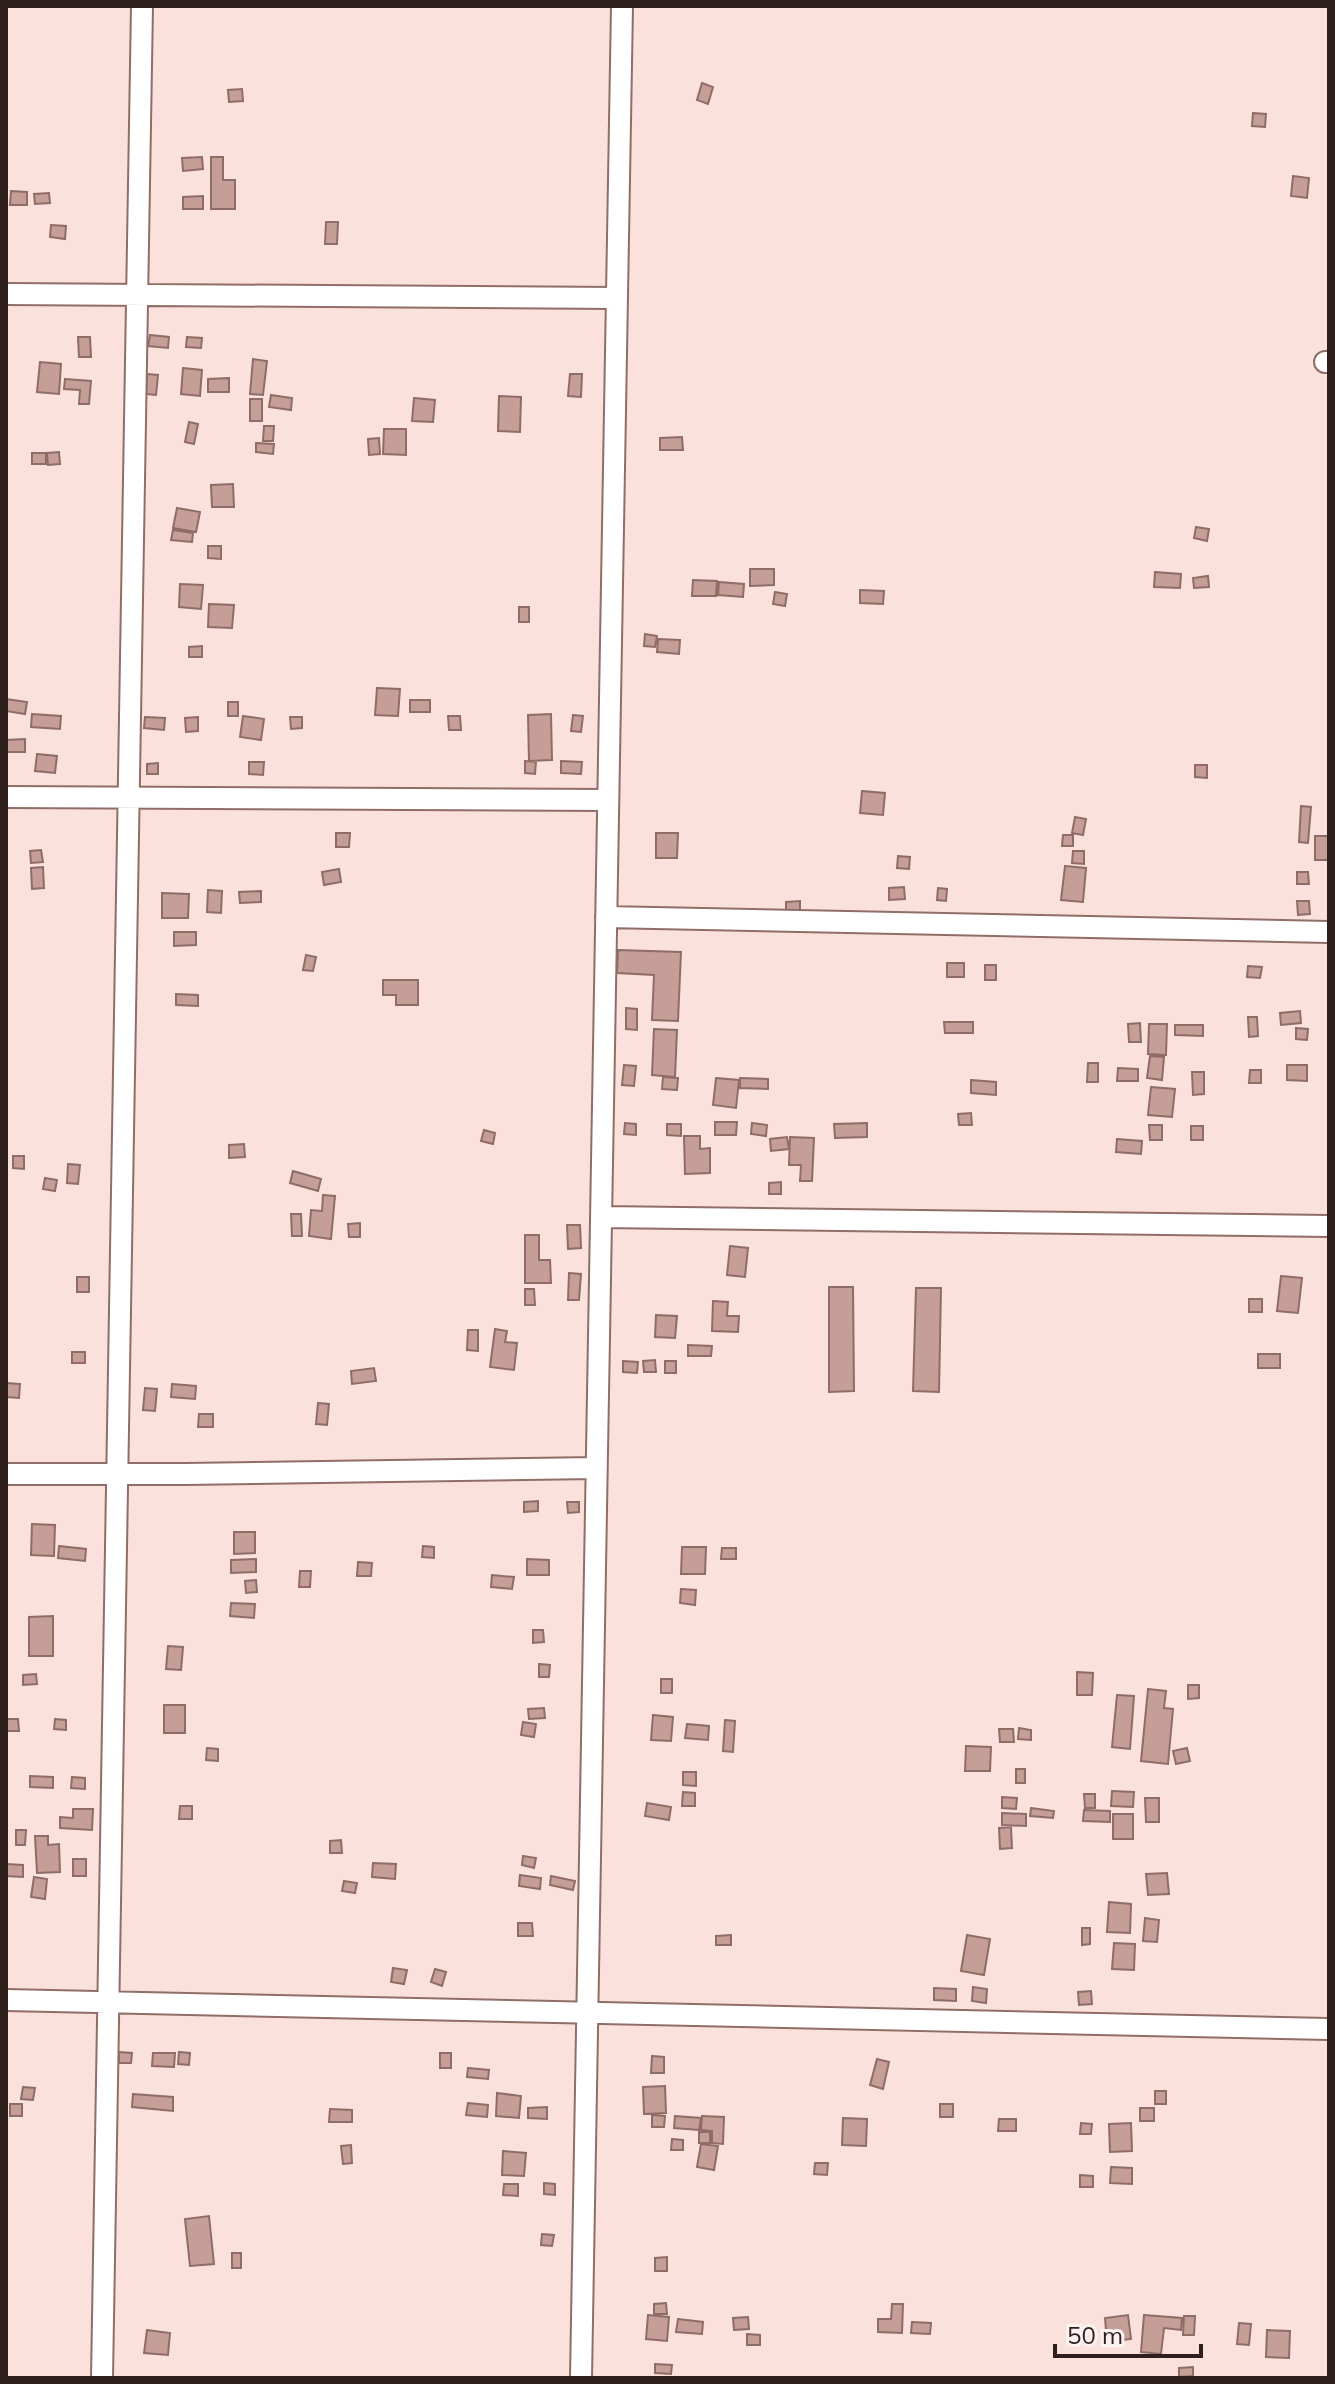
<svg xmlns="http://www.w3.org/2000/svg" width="1335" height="2384" font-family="Mulish,sans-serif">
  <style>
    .building { fill: #c59e97; stroke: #906c66; stroke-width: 2 }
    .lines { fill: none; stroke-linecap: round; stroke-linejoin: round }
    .minor-casing { stroke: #916d67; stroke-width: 24 }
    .minor { stroke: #fff; stroke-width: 20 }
  </style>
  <rect width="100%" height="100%" fill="#fae1dc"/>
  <path class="building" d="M702,83L713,87L708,104L697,100Z
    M242,89L243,101L229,102L228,90Z
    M1253,113L1266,114L1265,127L1252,126Z
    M202,157L203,169L183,171L182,158Z
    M211,157H223V180H235V209H211Z
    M1293,176L1309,178L1307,198L1291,196Z
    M11,191L27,192V205H10Z
    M49,193L50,203L35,204L34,194Z
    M203,196V209H183V197Z
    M326,222H338L337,244H325Z
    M51,225L66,226L65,239L50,237Z
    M150,335L169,337L168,348L148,346Z
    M78,337H90L91,357H79Z
    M187,337L202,338L201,348L186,347Z
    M253,359L267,361L263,395L250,394Z
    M40,362L61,364L59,394L37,392Z
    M183,368L202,370L200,396L181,394Z
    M147,374L158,375L156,395L146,394Z
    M570,374H582L581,397L568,396Z
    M229,378V392H208V379Z
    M65,379L91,381L89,404H79L80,390L64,389Z
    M271,395L292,398L291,410L269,407Z
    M499,396L521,397L520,432L498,431Z
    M414,398L435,400L433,422L412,421Z
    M250,399H262V421H250Z
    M189,422L198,424L194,444L185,442Z
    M264,426H274L273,441H263Z
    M384,429H406V455L383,454Z
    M682,437L683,450H660V438Z
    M379,438L380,454L369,455L368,439Z
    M256,443L274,444L273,454L256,452Z
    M59,452L60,464L48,465L47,453Z
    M32,453H46V464H32Z
    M233,484L234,507H212L211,485Z
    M177,508L200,512L196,532L173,528Z
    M1196,527L1209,529L1207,541L1194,538Z
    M173,530L193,533L192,542L171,540Z
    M208,546H221V559L208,558Z
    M750,569H774V585L750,586Z
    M1155,572L1181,574L1180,588L1154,587Z
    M1208,576L1209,587L1194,588L1193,578Z
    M693,580L717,581L716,596H692Z
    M719,582L744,584L743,597L718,595Z
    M180,584L203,585L201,609L179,607Z
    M860,590L884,591L883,604L860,603Z
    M775,592L787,594L785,606L773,604Z
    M209,604L234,605L232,628L208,627Z
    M519,607H529V622H519Z
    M645,634L657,636L655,647L644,646Z
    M658,639L680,640L679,654L657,652Z
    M202,646V657H189V647Z
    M377,688L400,689L398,716L375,715Z
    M6,699L27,702L25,714L6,711Z
    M410,700H430V712H410Z
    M228,702H238V716H228Z
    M32,714L61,716L60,729L31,727Z
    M551,714L552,760L529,761L528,715Z
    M573,715L583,716L581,732L571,731Z
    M243,716L264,719L261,740L240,737Z
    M448,716H460L461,730H449Z
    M145,717L165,718L164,730L144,728Z
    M198,717V731L186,732L185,718Z
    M290,717H302V728L291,729Z
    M25,739V752H6V740Z
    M37,754L57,756L55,773L35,771Z
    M525,761L536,762L535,774L525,773Z
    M561,761L582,762L581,774L561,773Z
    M249,762H264L263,775L249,774Z
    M158,763V774H147V764Z
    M1195,765H1207V778L1195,777Z
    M862,791L885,793L883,815L860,813Z
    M1301,806L1311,807L1308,843L1299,842Z
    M1075,817L1086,819L1083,835L1072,833Z
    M336,833H350L349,847H336Z
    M656,833H678L677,858H656Z
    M1063,835H1073V846H1062Z
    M1315,836H1329V860H1315Z
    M41,850L43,862L31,863L30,851Z
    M1073,851H1084V864L1072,863Z
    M898,856L910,857L909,869L897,868Z
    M1065,866L1086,868L1083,902L1061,900Z
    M43,867L44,888L32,889L31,868Z
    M339,869L341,882L324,885L322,872Z
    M1297,872H1308L1309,884H1297Z
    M904,887L905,899L889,900V888Z
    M938,888L947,889L946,901L937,900Z
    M208,890L222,891L221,913L207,912Z
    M261,891V902L240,903L239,892Z
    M162,893L189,894L188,918H162Z
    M800,901V919H786V902Z
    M1297,901H1309L1310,914L1298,915Z
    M174,932H196V945L174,946Z
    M618,950L681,952L678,1021L652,1020L654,975L617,973Z
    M306,955L316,957L313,971L303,970Z
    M947,963H964V977H947Z
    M985,965H996V980H985Z
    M1248,966L1262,967L1260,978L1247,977Z
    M383,980H418V1005H396V995H383Z
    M176,994L198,995V1006L176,1005Z
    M626,1008L637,1009V1030L626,1029Z
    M1300,1011L1301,1023L1281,1025L1280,1013Z
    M1248,1017H1257L1258,1036L1249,1037Z
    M944,1022H973V1033H945Z
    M1140,1023L1141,1042H1129L1128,1024Z
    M1149,1024H1167L1166,1055L1148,1054Z
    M1175,1025H1203V1036L1175,1035Z
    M1296,1028L1308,1029L1307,1040L1296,1039Z
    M654,1029L677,1030L675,1077L652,1075Z
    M1150,1056L1164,1057L1162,1080L1147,1078Z
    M1088,1063H1098V1082H1087Z
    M624,1065L636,1066L634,1086L622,1085Z
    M1287,1065H1307V1081L1287,1080Z
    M1118,1068L1138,1069V1081H1117Z
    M1250,1070H1261V1083H1249Z
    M1192,1072H1204V1094L1193,1095Z
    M663,1077L678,1078L677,1090L662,1089Z
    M716,1078L739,1080L736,1108L713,1105Z
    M740,1078L768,1079V1089L740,1088Z
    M971,1080L996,1082V1095L971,1093Z
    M1151,1087L1175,1089L1172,1117L1148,1115Z
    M971,1113L972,1125H959L958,1114Z
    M715,1122H737L736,1135H715Z
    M625,1123L636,1124V1135L624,1134Z
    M752,1123L767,1125L766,1136L751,1134Z
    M867,1123V1137L835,1138L834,1124Z
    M667,1124H681V1136L667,1135Z
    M1149,1125H1162V1140H1150Z
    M1191,1126H1203V1140H1191Z
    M484,1130L495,1133L493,1144L481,1141Z
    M684,1136H700V1149L710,1148V1173L685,1174Z
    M787,1137L789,1149L771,1151L770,1139Z
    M790,1137L814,1138L812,1181H800L801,1165H789Z
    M1117,1139L1142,1141L1141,1154L1116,1152Z
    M244,1144L245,1157L229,1158V1145Z
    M13,1156H24V1169L13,1168Z
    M68,1164L80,1165L78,1184L67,1183Z
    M293,1171L321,1179L318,1191L290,1183Z
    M45,1178L57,1180L55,1191L43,1189Z
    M781,1182V1194H769V1183Z
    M323,1195L335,1196L331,1239L309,1236L311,1210L322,1211Z
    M291,1214H301L302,1236H292Z
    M360,1223V1237H349L348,1224Z
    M567,1225H580L581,1248L568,1249Z
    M525,1235H539V1260H550L551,1283H525Z
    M730,1246L748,1248L745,1277L727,1275Z
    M569,1273L581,1274L579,1300H568Z
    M1281,1276L1302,1278L1298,1313L1277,1311Z
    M77,1277H89V1292H77Z
    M829,1287H853L854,1391L829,1392Z
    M916,1288H941L939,1392L913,1391Z
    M525,1289H534L535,1305H525Z
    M1249,1299H1262V1312H1249Z
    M713,1301L728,1302L727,1316H739L738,1332L712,1331Z
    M656,1315L677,1316L675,1338L655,1337Z
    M495,1329L507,1331L505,1342L517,1343L514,1370L490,1367Z
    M468,1330H478V1351L467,1350Z
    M688,1345L712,1346L711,1356H688Z
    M72,1352H85V1363H72Z
    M1258,1354H1280V1368H1258Z
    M655,1360L656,1372H644L643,1361Z
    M623,1361L638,1362L637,1373L623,1372Z
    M665,1361H676V1373H665Z
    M374,1368L376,1381L352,1384L351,1371Z
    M6,1383L20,1384L19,1398L6,1397Z
    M172,1384L196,1386L195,1399L171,1397Z
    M145,1388L157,1389L155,1411L143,1410Z
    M318,1403L329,1404L327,1425L316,1424Z
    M199,1414H213V1427H198Z
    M538,1501V1511L524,1512V1502Z
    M567,1502H579V1512L568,1513Z
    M32,1524L55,1525L54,1556L31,1555Z
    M234,1532H255V1553L234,1554Z
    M59,1546L86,1549L85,1561L58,1558Z
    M423,1546L434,1547V1558L422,1557Z
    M682,1547H706L705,1574H681Z
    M722,1548H736V1559H721Z
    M256,1559V1572L231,1573V1560Z
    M527,1559L549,1560V1575H527Z
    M358,1562L372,1563L371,1576H357Z
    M300,1571H311L310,1587H299Z
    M492,1575L514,1577L512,1589L491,1587Z
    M256,1580L257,1592L246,1593L245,1581Z
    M681,1589L696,1590L695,1605L680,1603Z
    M231,1603L255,1604L254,1618L230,1616Z
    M53,1616V1656H29V1617Z
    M533,1630H543L544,1642L533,1643Z
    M168,1646L183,1647L181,1670L166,1669Z
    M539,1664L550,1665L549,1677H539Z
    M1077,1672L1093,1673L1092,1695H1077Z
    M36,1674L37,1684L23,1685V1675Z
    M661,1679H672V1693H661Z
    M1188,1685H1199V1698L1188,1699Z
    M1148,1689L1166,1691L1164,1708L1173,1709L1168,1764L1141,1761Z
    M1117,1695L1134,1696L1130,1749L1112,1747Z
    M164,1705H185V1733H164Z
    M544,1708L545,1718L529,1719L528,1709Z
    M653,1715L673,1717L671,1741L651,1740Z
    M6,1719H18L19,1731H6Z
    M55,1719L66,1720V1730L54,1729Z
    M725,1720L735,1721L733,1752L723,1751Z
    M523,1722L536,1724L534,1737L521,1735Z
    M687,1724L709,1726L708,1740L685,1738Z
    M1019,1728L1031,1730V1740L1018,1739Z
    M999,1729H1013L1014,1742H1000Z
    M966,1746L991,1747L990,1771H965Z
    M207,1748L218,1749V1761L206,1760Z
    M1187,1748L1190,1761L1176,1764L1173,1751Z
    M1016,1769H1025V1783H1016Z
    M683,1772H696V1786L683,1785Z
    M30,1776L53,1777V1788L30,1787Z
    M72,1777L85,1778V1789L71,1788Z
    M1112,1791L1134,1792L1133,1807L1111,1806Z
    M683,1792L695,1793V1806H682Z
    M1084,1794H1095V1808H1085Z
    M1002,1797L1017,1798L1016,1809L1002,1808Z
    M1145,1798H1159V1822H1146Z
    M647,1803L671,1807L669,1820L645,1816Z
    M180,1806H192V1819H179Z
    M1031,1808L1054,1811L1053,1818L1030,1816Z
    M73,1809H93L92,1830L60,1828V1817L73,1818Z
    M1084,1810L1110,1811V1822L1083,1821Z
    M1002,1813L1026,1814V1826L1002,1825Z
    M1113,1814H1133V1839H1113Z
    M1011,1827L1012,1848L1000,1849L999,1828Z
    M16,1830H26L25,1845H16Z
    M35,1836H48V1845L59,1844L60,1872L37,1873Z
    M341,1840L342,1853H330V1841Z
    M523,1856L536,1858L534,1868L522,1865Z
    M73,1859H86V1876H73Z
    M373,1863L396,1864L395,1879L372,1877Z
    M6,1864L23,1865V1877L6,1876Z
    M1167,1873L1169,1894L1148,1895L1146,1874Z
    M520,1875L541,1878L540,1889L519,1886Z
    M551,1876L575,1881L573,1890L550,1885Z
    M34,1877L47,1879L45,1899L31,1897Z
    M344,1881L357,1883L355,1893L342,1891Z
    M1109,1902L1131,1904L1130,1933L1107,1932Z
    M1145,1918L1159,1920L1157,1942L1143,1941Z
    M518,1923H532L533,1936H518Z
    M1082,1928H1090V1944L1082,1945Z
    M731,1935V1945H716V1936Z
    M967,1935L990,1939L984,1975L961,1971Z
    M1114,1943L1135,1944L1134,1970L1112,1969Z
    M393,1968L407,1970L404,1984L391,1982Z
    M435,1969L446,1972L442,1986L431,1982Z
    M973,1987L987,1989L986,2003L972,2001Z
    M934,1988L956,1989V2001L934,2000Z
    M1091,1991L1092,2004L1079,2005L1078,1992Z
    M119,2052L132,2053L131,2063H119Z
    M179,2052L190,2053L189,2065L178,2064Z
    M153,2053H175L174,2067L152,2066Z
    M440,2053H451V2068H440Z
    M652,2056L664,2057V2073H651Z
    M877,2059L889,2062L883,2089L870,2085Z
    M468,2068L489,2070L488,2079L467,2077Z
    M665,2086L666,2113L644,2114L643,2087Z
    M23,2087L35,2088L33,2100L21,2099Z
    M1155,2091H1166V2104H1155Z
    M497,2093L521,2096L519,2118L496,2116Z
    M133,2094L173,2097V2111L132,2107Z
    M468,2103L488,2105L487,2117L466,2115Z
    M10,2104H22V2116H10Z
    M940,2104H953V2117H940Z
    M547,2107V2119L528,2118V2108Z
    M1140,2108H1154V2121H1140Z
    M330,2109L352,2110V2122H329Z
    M652,2115L665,2116L664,2127H652Z
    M675,2116L701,2118L699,2130L674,2128Z
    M702,2116L724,2117L723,2144L712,2143V2131L701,2130Z
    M843,2118L867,2119L866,2146L842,2145Z
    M999,2119H1016V2131H998Z
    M1081,2123L1092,2124L1091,2134H1080Z
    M1131,2123L1132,2151L1110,2152L1109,2124Z
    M699,2132H710V2143H699Z
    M672,2139L683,2140V2150H671Z
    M701,2144L718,2146L714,2170L697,2167Z
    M351,2145L352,2163L343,2164L341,2146Z
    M503,2151L526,2153L524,2176L502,2175Z
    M815,2163H828L827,2175L814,2174Z
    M1111,2167L1132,2168V2184L1110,2183Z
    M1080,2175L1093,2176V2187H1080Z
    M544,2183L555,2184V2195L544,2194Z
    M504,2184H518V2196L503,2195Z
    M209,2216L214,2264L190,2266L185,2219Z
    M542,2234L554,2235L552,2246L541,2245Z
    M232,2253H241V2268H232Z
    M667,2257V2271H655V2258Z
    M666,2303L667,2314H654V2304Z
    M892,2304H903L902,2333L878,2332V2319H891Z
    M648,2315L669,2317L667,2341L646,2339Z
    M1128,2315L1131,2339L1107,2342L1105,2318Z
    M1144,2315L1182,2318L1181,2330L1164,2328L1161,2354L1141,2352Z
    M1184,2316H1195L1194,2335H1183Z
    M748,2317L749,2329L734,2330L733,2318Z
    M678,2319L703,2322L702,2334L676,2332Z
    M912,2322L931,2323L930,2334L911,2333Z
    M1239,2323L1251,2324L1249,2345L1237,2344Z
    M147,2330L170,2333L168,2355L144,2353Z
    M1267,2330L1290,2331L1289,2358L1266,2357Z
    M747,2334L760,2335V2345H747Z
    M655,2364L672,2365L671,2374L655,2373Z
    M1193,2367V2376L1179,2377V2368Z"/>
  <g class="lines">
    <defs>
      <path id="minor" d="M6,294L617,298
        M1325,362H1329
        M6,797L608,800
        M606,917L1329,932
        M601,1217L1329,1226
        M6,1474H185L596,1468
        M6,2000L1329,2029
        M102,2378L142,6
        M581,2378L622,6"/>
    </defs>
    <use href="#minor" class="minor-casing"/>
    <use href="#minor" class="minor"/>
  </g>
  <rect width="1335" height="2384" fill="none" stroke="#2e1f1c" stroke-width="16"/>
  <path d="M1055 2344v12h146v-12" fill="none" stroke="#2e1f1c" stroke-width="4"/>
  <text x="1067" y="2344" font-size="24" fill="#2e1f1c" stroke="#fbf2f1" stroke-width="6" paint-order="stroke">50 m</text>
</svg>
